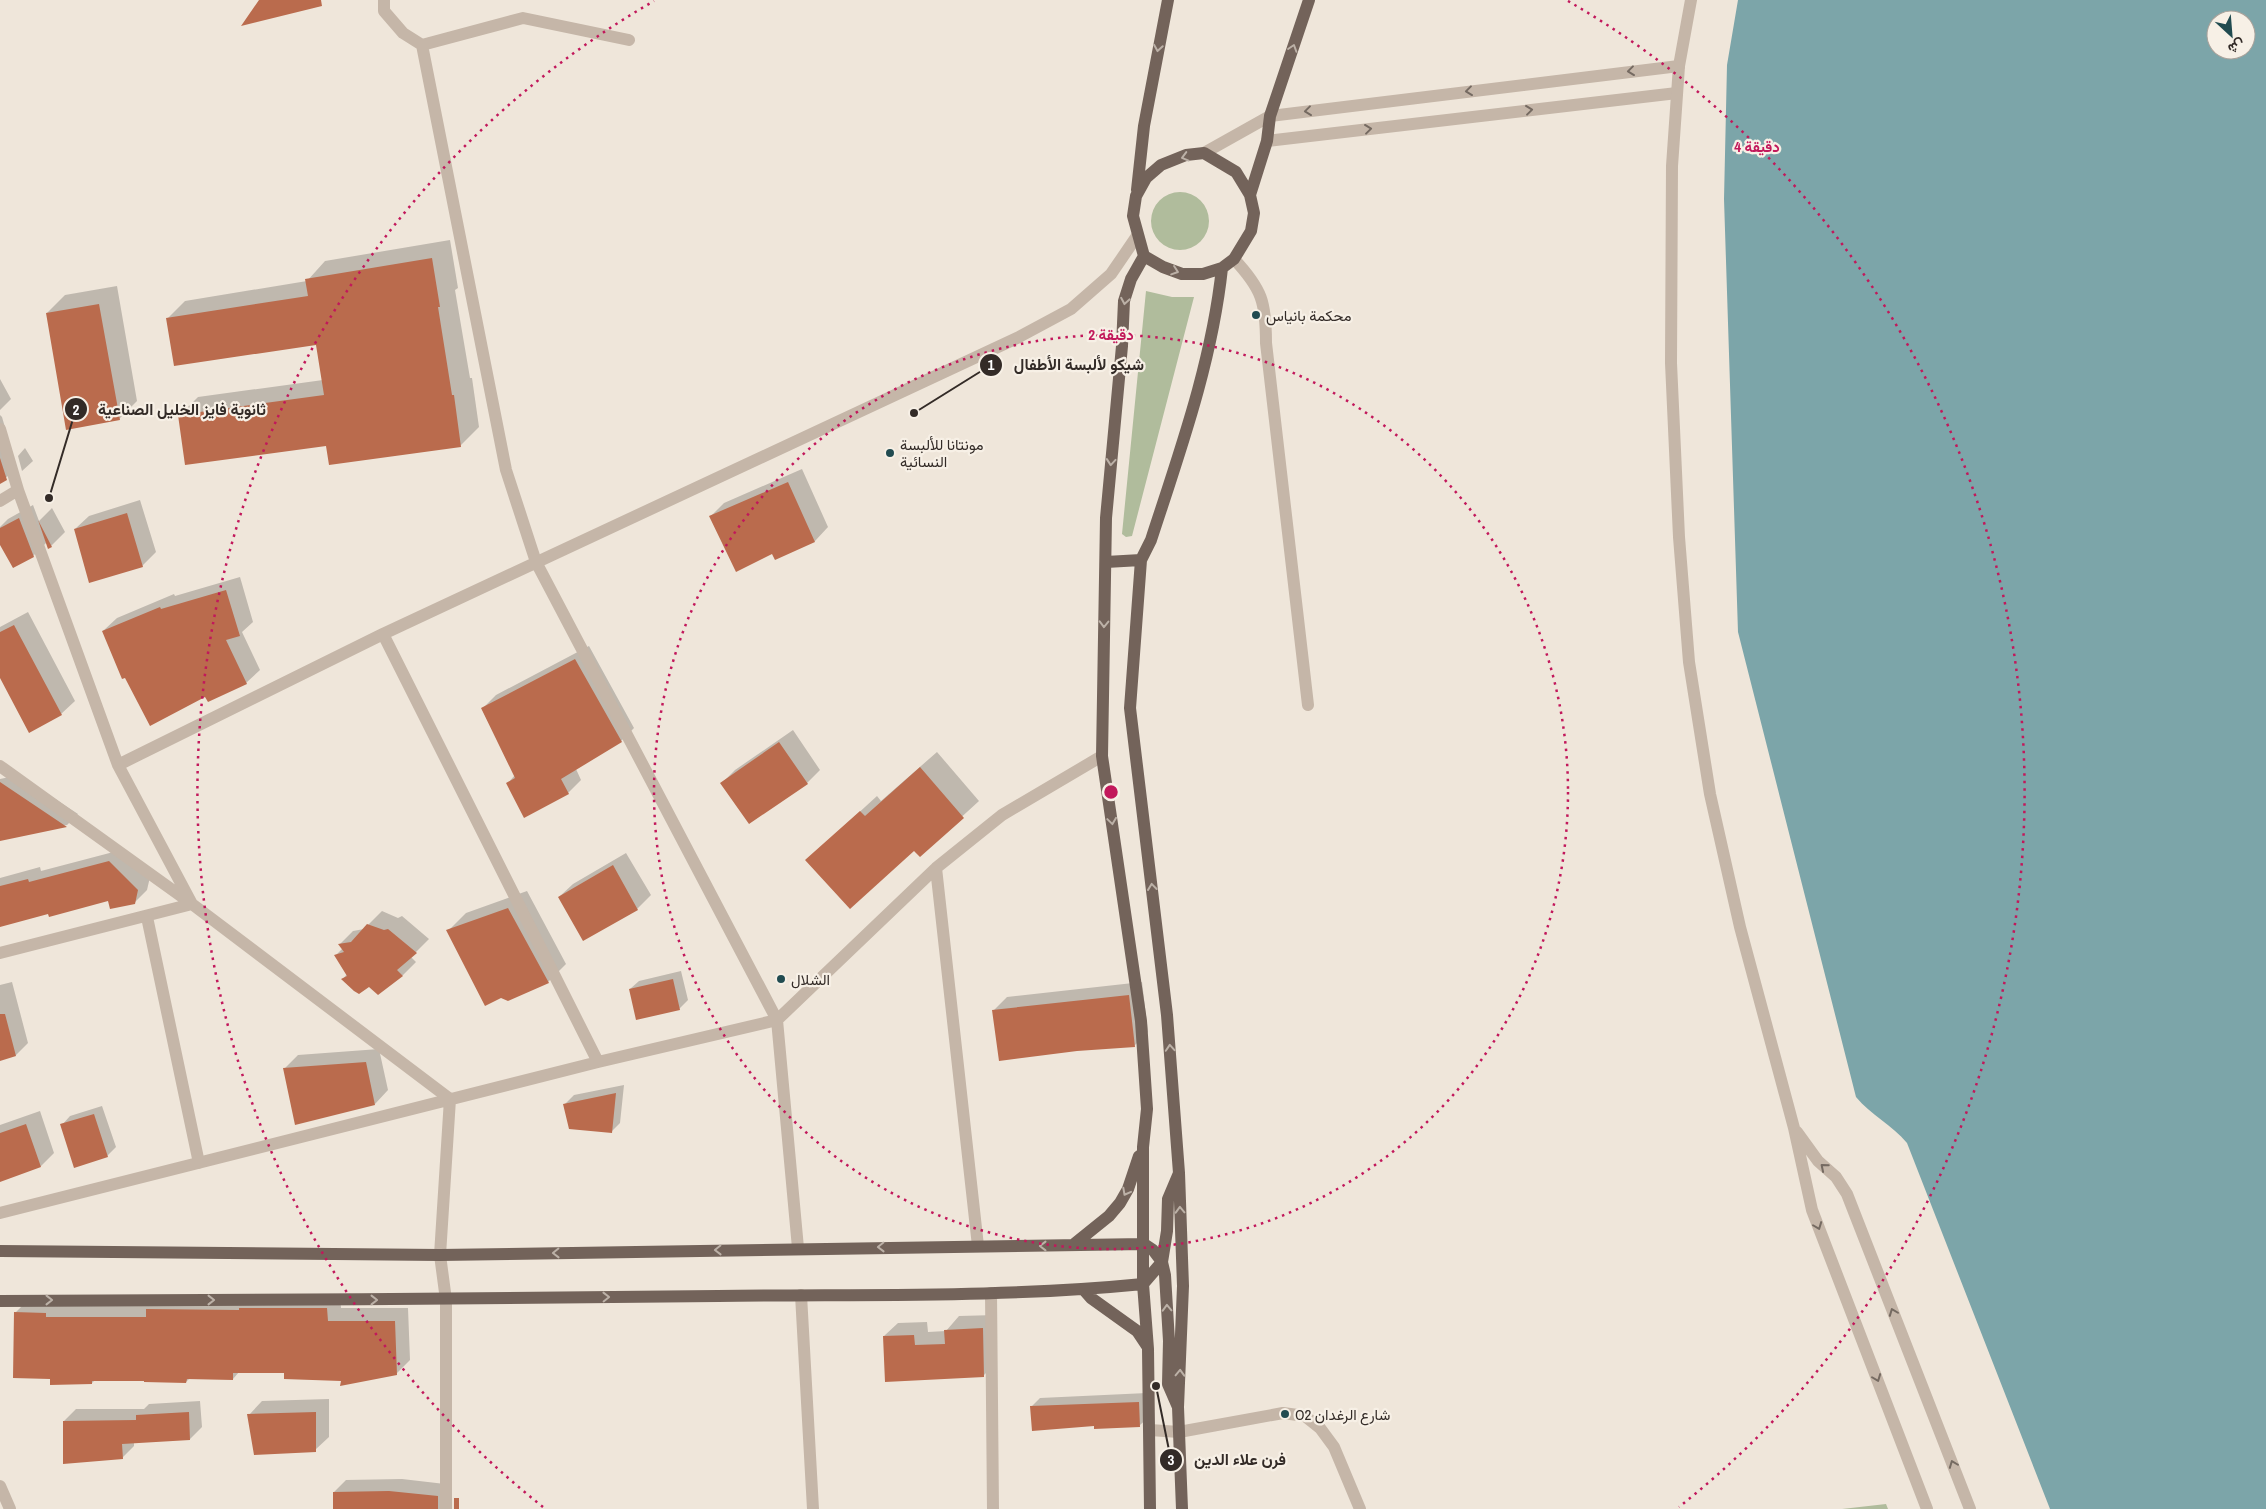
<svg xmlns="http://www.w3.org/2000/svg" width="2266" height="1509" font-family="'Archivo Narrow',Vazirmatn,sans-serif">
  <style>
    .green { fill: #b0bc9c }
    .water { fill: #7ca5a9; fill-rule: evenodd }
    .shadow { fill: #0003 }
    .building { fill: #ba6b4d }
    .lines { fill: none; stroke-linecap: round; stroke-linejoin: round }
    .minor { stroke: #c5b6a8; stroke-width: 12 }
    .tertiary { stroke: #c5b6a8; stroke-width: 12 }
    .primary { stroke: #73635a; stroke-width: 12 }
    .oneway { stroke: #bcb1a7 }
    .oneway2 { stroke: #756a61 }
    .ring { fill: none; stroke: #c2185b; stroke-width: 2.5; stroke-dasharray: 2.5 5 }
    .poi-dot { fill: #214b50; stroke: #f7f0e6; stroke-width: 2 }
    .labels { text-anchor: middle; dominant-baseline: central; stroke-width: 4.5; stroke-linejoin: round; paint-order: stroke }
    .poi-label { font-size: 15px; fill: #332b27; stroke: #f7f0e6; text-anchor: start }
    .centre { fill: #c2185b; stroke: #f7f0e6; stroke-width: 2.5 }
    .ring-label { font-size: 15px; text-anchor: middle; font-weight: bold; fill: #c2185b; stroke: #f7f0e6; stroke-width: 4.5; stroke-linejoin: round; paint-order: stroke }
    .leader { fill: none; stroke: #332b27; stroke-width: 2 }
    .callout-dot { fill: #332b27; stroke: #f7f0e6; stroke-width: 2 }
    .mark-label { font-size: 15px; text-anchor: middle; font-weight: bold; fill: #fff }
    .callout-label { font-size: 16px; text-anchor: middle; font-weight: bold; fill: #332b27; stroke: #f7f0e6; stroke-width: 4.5; stroke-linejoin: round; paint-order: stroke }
  </style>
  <rect width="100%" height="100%" fill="#efe6da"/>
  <path class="green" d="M1151 221a29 29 0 1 1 58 0a29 29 0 1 1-58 0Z
    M1146,291L1172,297H1194L1132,536L1126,537L1122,534Z
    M1886,1504L1888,1509H1842Z"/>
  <path class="water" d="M1738,0H2266V1509H2050L1907,1143C1892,1125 1871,1115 1856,1097L1738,632L1724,199L1727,65ZM2216,20H2246V50H2216Z"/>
  <path class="shadow" d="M450,240L458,288L455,290L470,378H472L479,427L460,446L327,444L180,415L198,397L323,380L317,344L167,319L185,301L307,281L325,261Z
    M117,286L137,401L119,419L47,313L65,295Z
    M0,379L11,399L0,410Z
    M0,415L2,417L17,469L0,482Z
    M25,448L33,461L22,471L18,456Z
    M802,469L828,527L815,541L775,559L773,553L711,516L724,503Z
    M140,500L156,552L142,566L75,529L89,516Z
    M33,505L39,521L52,508L65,532L51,546L47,542L33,556L0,543V527L8,519Z
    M240,577L253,622L242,632L260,670L246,683L206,695L125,677L103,631L117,618L174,594L175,596Z
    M28,612L75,701L61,714L0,675V627Z
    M589,646L634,728L621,741L576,769L581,780L568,793L508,783L515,775L482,709L496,695Z
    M793,730L820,770L807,783H722L735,770Z
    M937,752L979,801L920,855L915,849L807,860L877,796L881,801Z
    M19,775L78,814L67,825L0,839V779Z
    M121,850L150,877L147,890L134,903L109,900L49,912L0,926V878L40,867L41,871Z
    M626,853L651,895L637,909L559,897L573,884Z
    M527,891L566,964L548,982L448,931L466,913Z
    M382,911L398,918L402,916L429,939L411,957L416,962L403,975L378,993L369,986L343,979L347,974L336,955L343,948L340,944L353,931L364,929Z
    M681,971L688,1000L679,1009L630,989L639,981Z
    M12,982L28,1043L16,1055L0,1059V985Z
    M1142,982L1148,1032L1134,1046L994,1010L1007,997Z
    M379,1049L388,1090L375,1104L284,1069L298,1055Z
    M624,1085L620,1123L611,1132L565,1104L574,1095Z
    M102,1106L116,1147L107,1156L62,1125L70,1116Z
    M40,1111L54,1153L41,1166L0,1176V1125Z
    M340,1295L341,1308H408L410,1360L396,1374L239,1372L233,1379L190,1378L186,1382L95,1380L92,1383L52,1377L15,1313L29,1299Z
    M996,1315L997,1362L983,1376L884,1336L898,1323L927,1322L928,1332L946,1331L959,1316Z
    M1147,1393L1149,1417L1140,1425L1095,1428V1425L1031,1407L1040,1398Z
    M329,1399V1437L315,1450L249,1415L262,1401Z
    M200,1401L202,1427L190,1439L134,1442V1446L122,1458L64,1421L76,1409H144L149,1404Z
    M402,1479L445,1484L443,1509H335L334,1492L346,1480Z"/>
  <path class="building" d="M259,0H321L322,6L241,26Z
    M432,258L440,307H438L452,395H454L461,447L329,465L326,446L185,465L178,415L324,395L316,345L174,366L166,318L308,296L305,279Z
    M99,304L120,420L66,430L46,313Z
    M0,458L7,480L0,484Z
    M788,482L815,542L775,560L772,554L736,572L709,516Z
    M127,513L143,567L89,583L74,529Z
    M19,518L34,557L13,568L0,545V528Z
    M38,520L52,547L48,549Z
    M226,590L240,636L226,640L247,684L208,702L205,697L150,726L125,678L122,679L102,631L160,607L161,609Z
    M14,625L62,715L29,733L0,678V632Z
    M575,659L622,742L561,779L569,794L524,818L506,783L515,778L481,708Z
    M779,742L808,784L749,824L720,783Z
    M920,767L964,818L920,857L914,851L850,909L805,860L860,811L865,816Z
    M0,782L67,827L0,841Z
    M109,861L138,890L135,904L110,909L108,901L49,917L48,914L0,927V886L28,879L29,882Z
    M613,865L638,910L583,941L558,897Z
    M508,908L549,983L508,1001L501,998L485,1006L446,930Z
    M367,924L384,930L388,929L417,953L397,970L403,976L378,995L369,987L359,994L354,991L341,979L347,976L334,955L344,952L338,944L351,942Z
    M673,979L680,1010L636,1020L629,989Z
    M1129,995L1135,1047L1077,1051L999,1061L992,1010Z
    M0,1014H5L16,1056L0,1061Z
    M366,1062L375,1105L295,1125L283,1068Z
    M616,1093L612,1133L569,1129L563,1104Z
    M94,1114L108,1157L74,1168L60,1124Z
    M26,1124L41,1167L0,1182V1133Z
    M239,1308H327L328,1321H395L397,1375L340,1386L341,1381L284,1379V1373H233V1380L187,1379L186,1383L144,1382V1381H92V1384L50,1385V1379L13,1378L14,1312L46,1313V1317H146V1309L239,1310Z
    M983,1328L984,1377L885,1382L883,1336L914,1335L915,1345L945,1344L944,1330Z
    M1139,1402L1140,1427L1094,1429V1426L1032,1431L1030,1406Z
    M189,1412L190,1440L122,1444L123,1459L63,1464V1421L136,1420V1415Z
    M316,1412V1452L254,1455L247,1414Z
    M389,1491L438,1496V1509H333V1492Z
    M454,1498H459V1509H454Z"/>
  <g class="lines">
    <path class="minor" d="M384,0V11L403,33L422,45L523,18L629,40
      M422,45L506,470L536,562L777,1020L798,1248
      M1267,141L1677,93
      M1204,153L1270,116L1679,66
      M1234,259C1262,289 1266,302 1266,343L1308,705
      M0,429L18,490L118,765L192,904L0,953
      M0,501L18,490
      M383,634L598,1062
      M118,765L383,634L1017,338L1071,309L1111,274L1137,236
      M0,766L192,904L450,1099L440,1255L446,1300
      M936,868L978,1246
      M147,917L199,1163
      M0,1213L598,1062L777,1020L936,868L1002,815L1102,756
      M991,1293L993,1509
      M801,1295L813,1509
      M1150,1430L1179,1432L1283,1413L1305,1416L1320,1428L1334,1447L1360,1509"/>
    <path class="tertiary" d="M1691,0L1679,66L1672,166L1671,363L1679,537L1689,662L1710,794L1740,927L1794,1128L1812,1210L1927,1509
      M1797,1132L1818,1161L1836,1177L1847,1194L1970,1509
      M446,1300V1509
      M0,1486L10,1509"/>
    <path class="primary" d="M1137,190L1144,126L1168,0
      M1250,195L1236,172L1204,153L1186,155L1161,165L1146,178L1136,196L1133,216L1144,256L1163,267L1182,274H1203L1222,268L1234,259L1251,231L1254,213L1250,195L1267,141L1270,116L1309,0
      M1144,256L1131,279L1124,301L1122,346L1106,518L1102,756L1141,1021L1147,1109L1143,1147V1284L1148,1349L1150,1509
      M1106,562L1141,560
      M1073,1245L1109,1216L1120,1203L1128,1189L1139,1156
      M0,1251L440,1255L1144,1244L1153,1250L1162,1262L1165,1275L1169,1341L1168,1384L1178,1407
      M1084,1290L1091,1298L1137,1331L1147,1346
      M0,1301C239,1300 479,1299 718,1296C859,1294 1002,1298 1143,1284L1162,1262L1167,1231L1168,1199L1179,1173
      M1182,1509L1178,1407L1183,1286L1179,1173L1167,1015L1130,708L1141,560L1151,540C1180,451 1212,362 1222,268"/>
  </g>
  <defs><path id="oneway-chevron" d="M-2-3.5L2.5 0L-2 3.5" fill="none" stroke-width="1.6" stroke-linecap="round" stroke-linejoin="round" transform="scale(1.25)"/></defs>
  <g class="oneway">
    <use href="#oneway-chevron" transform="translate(1158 48) rotate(99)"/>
    <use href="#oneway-chevron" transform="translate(1293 48) rotate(-72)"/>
    <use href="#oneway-chevron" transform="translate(1185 157) rotate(165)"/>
    <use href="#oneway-chevron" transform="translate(1175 271) rotate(19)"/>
    <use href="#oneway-chevron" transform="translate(1125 301) rotate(100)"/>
    <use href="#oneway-chevron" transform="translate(1111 462) rotate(95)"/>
    <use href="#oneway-chevron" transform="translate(1104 624) rotate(91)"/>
    <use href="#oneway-chevron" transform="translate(1112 821) rotate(82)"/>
    <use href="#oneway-chevron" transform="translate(1152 887) rotate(-97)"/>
    <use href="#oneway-chevron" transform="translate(1170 1048) rotate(-94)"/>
    <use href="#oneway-chevron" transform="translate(1126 1192) rotate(118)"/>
    <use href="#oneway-chevron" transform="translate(1180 1210) rotate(-92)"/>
    <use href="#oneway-chevron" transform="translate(1043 1246) rotate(180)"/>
    <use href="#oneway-chevron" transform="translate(881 1247) rotate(179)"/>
    <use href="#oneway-chevron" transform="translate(718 1250) rotate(179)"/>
    <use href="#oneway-chevron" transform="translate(556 1253) rotate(179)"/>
    <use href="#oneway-chevron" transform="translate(606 1297) rotate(-1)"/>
    <use href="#oneway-chevron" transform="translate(49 1300)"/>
    <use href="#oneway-chevron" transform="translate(211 1300)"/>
    <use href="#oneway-chevron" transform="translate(374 1300)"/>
    <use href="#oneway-chevron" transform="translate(1167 1308) rotate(-92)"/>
    <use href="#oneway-chevron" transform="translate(1180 1373) rotate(-88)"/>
  </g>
  <g class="oneway2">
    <use href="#oneway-chevron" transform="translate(1631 71) rotate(173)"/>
    <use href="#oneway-chevron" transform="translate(1469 91) rotate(173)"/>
    <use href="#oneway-chevron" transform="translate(1529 110) rotate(-7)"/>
    <use href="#oneway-chevron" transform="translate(1308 111) rotate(173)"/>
    <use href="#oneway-chevron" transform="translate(1368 129) rotate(-7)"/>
    <use href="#oneway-chevron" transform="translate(1824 1167) rotate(-140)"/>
    <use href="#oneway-chevron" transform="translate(1818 1226) rotate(69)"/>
    <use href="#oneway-chevron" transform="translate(1893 1312) rotate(-111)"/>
    <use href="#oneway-chevron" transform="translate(1877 1378) rotate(69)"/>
    <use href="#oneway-chevron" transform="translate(1953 1464) rotate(-111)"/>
  </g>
  <g class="ring">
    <circle cx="1111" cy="792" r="457"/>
    <path d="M543 1507A913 913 0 0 1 654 1M1568 1A913 913 0 0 1 1679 1507"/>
  </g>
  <g class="poi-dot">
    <circle cx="1256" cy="315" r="5"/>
    <circle cx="890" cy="453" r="5"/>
    <circle cx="781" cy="979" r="5"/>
    <circle cx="1285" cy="1414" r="5"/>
  </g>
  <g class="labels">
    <g class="poi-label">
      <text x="1266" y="315">محكمة بانياس</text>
      <text x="900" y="444">مونتانا للألبسة<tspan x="900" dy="17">النسائية</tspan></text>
      <text x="791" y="979">الشلال</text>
      <text x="1295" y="1414">O2 شارع الرغدان</text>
    </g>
  </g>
  <circle cx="1111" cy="792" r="8" class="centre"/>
  <g class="ring-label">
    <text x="1757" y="152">4 دقيقة</text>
    <text x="1111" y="340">2 دقيقة</text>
  </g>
  <path class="leader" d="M914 413L991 365M49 498L76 409M1156 1386L1171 1460"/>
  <g class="callout-dot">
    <circle cx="914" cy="413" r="5"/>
    <circle cx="49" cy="498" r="5"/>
    <circle cx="1156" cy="1386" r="5"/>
    <circle cx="991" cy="365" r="12"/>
    <circle cx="76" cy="409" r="12"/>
    <circle cx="1171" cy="1460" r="12"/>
  </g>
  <g class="mark-label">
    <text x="991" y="370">1</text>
    <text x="76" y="415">2</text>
    <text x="1171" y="1465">3</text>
  </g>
  <g class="callout-label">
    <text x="1079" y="370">شيكو لألبسة الأطفال</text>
    <text x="182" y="415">ثانوية فايز الخليل الصناعية</text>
    <text x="1240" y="1465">فرن علاء الدين</text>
  </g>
  <g transform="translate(2231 35) rotate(154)"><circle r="24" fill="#f7f0e6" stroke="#a9a19a"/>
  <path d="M0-4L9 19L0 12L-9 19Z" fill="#214b50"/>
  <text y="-8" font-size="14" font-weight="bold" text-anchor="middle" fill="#332b27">ش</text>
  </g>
</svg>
